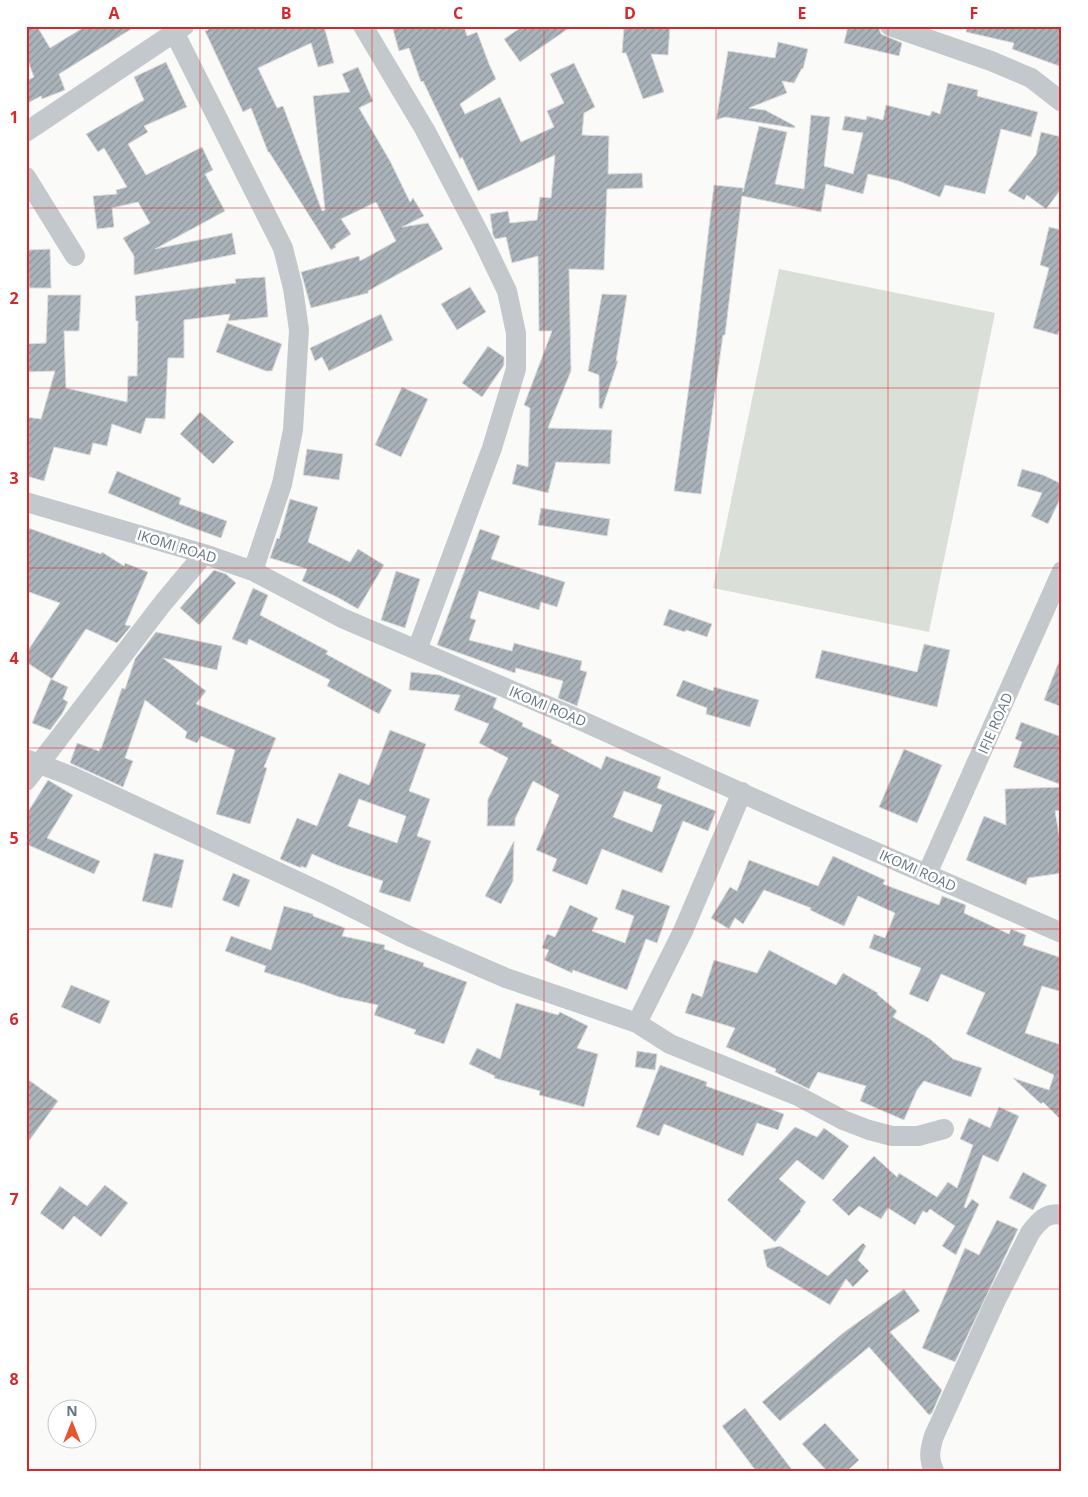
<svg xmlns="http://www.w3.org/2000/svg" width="1088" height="1497" font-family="'Open Sans',sans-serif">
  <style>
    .green { fill: #dadfd7 }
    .building { fill: url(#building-hatch); stroke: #dcdcda; fill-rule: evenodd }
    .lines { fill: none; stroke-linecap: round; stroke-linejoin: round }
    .minor { stroke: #c3c8cc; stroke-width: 20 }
    .grid { fill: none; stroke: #d62828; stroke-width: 1; stroke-opacity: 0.55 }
    .labels { text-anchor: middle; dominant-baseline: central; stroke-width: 5; stroke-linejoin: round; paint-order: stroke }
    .street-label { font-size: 14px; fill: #657683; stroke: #fff }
    .neatline { fill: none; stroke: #d62828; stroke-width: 2 }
    .grid-label { font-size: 16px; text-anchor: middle; font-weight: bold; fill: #d62828 }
  </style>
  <defs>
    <pattern id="building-hatch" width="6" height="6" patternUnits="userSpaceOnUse" patternTransform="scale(1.25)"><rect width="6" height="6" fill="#aab3b9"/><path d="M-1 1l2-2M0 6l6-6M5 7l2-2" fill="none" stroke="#8e969c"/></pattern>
  </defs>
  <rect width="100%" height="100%" fill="#fafaf8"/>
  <path class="green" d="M779,269L995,313L929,632L713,588Z"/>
  <path class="building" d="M26,26H37L50,48L86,26H136L59,74L65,90L42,99L41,96L26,104V81L34,77L26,56Z
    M206,26H324L334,63L318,67L311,43L258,68L277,108L283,106L322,211L325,210L313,96L350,92L342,74L358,67L373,101L359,108L390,161L410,202L413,198L424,216L402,227L428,223L443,249L368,291V293L311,308L301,272L359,256L360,261L396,241L376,202L341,219L351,234L335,245L336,247L331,250L269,152H268L251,108L243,112L205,31L208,30Z
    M392,26H464L467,36L477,32L489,64L496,79L460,104L465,114L500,97L521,142L554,127L547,111L564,103L550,74L574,63L595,107L584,113L582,135L609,136L608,174L642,173L643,188L607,189L604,270L569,269L571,371L548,428L612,430L610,464L556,462L548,493L512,484L517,464L528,467L530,408L524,405L552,331H539L538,256L512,263L506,237L495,239L493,235L490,214L508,211L510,223L537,220L540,197L551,198L555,155L478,191L462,157L460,159L423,81L421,82L409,48L399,51Z
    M523,26H572L520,62L504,39Z
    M624,26H670L668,55L651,54L664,92L643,99L626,53H622Z
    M848,26H878L881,34L902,43L899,56L844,43Z
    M967,26H1062V67L1012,49L1014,43L966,32Z
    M778,42L808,49L803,69L802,68L794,83L782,81L787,93L749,108L765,110L795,126L794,128L725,117L716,120L728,51L775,58Z
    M166,62L187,107L144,126L148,132L128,144L146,175L202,147L213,170L205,174L225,211L155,249L232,233L236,254L134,275V256L123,238L150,223L138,202L112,208L114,227L97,229L93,196L117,194L116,190L127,187L104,148L98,152L86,134L144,100L134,77Z
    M948,83L978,90L977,96L1038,112L1031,137L1001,129L985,194L945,185L940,197L899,181L868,174L863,194L826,184L821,212L742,196L725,335H723L701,494L674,491L696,337L714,185L743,188V192L759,126L787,132L775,184L804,189L811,115L830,117L824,166L853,174L863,133L842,130L845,116L866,120L867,116L883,120L886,105L930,116L932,111L940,114Z
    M1041,132L1062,137V188L1046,209L1027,195L1024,200L1008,191L1036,155Z
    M1049,227L1062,230V322L1058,335L1033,328L1049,268L1040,265Z
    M50,249L51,288H29L28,250Z
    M265,277L268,317L228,321L230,314L184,320V358H168L165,419L146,418L141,434L112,424L107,446L93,443L90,455L54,447L44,481L26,476V417L41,419L55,371L26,372V344L46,343L48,295H81L79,331H64L66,388L127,402L128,376H137L138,321H136L135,296L236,283L235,279Z
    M470,287L486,312L457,330L441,304Z
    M602,294L627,295L616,361H618L602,409L599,408V375L588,371Z
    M381,314L393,340L329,371L322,357L315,361L310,348Z
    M227,323L282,344L272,371H266L216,352Z
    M488,346L504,357V365L482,397L462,383Z
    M402,387L428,399L401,457L375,445Z
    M200,412L234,442L213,464L180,434Z
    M307,449L343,454L339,480L303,475Z
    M1022,469L1043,475L1062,484V495L1048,524L1031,516L1042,493L1017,486Z
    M117,471L181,498L179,504L227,521L221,538L185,525L108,493Z
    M290,499L318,507L308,542L350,562L358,549L384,565L358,609L337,597L302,581L307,569L270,558L277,538L279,539Z
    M541,508L610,519L607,536L538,525Z
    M26,527L101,554L102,552L124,566L125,563L148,572L125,625L131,626L117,643L86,629L52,679L26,662V653L60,603L26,591Z
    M480,529L500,536L491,559L565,582L557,607L541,602L539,610L479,591L470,618L476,620L469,640L512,651L514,643L582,661L580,670L587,672L577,706L558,698L563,681L516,668L515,673L437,645Z
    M214,570L226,574L236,583L199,625L180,608Z
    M396,571L420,579L405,628L381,620Z
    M253,588L268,595L260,615L328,651L326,654L392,690L379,714L327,686L330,680L249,639L247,645L232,639Z
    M669,609L712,624L707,637L686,630L685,632L663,625Z
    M156,632L222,646L217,670L163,658L206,691L196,704L276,738L264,767L267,768L250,824L216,814L235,750L201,736L197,743L185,738L187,732L145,700L125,758L133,761L123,787L70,763L77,743L99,751L100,748L101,749L122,688L125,689L135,659Z
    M924,644L950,650L937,707L815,678L822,650L917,672Z
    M1061,656L1062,657V707L1044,700Z
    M411,672L439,675L497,698L493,708L523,723L522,726L552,740L551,743L601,769L606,756L661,777L657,788L716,811L708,831L683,821L662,873L602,849L587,885L552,871L557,859L536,850L559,795L533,781L515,819V826H487L488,799L508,758L479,743L489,724L454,710L460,695L409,690ZM624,791L662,805L652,832L613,817Z
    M51,679L68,687L63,699L68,702L62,714L50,730L32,723Z
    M683,680L713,691L714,687L759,700L750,727L706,714L707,708L676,696Z
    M1021,722L1062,737V785L1013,767L1022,742L1015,739Z
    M390,730L426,744L409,791L430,799L417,836L431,841L410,902L379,892L383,881L337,865L312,854L306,868L301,866V868L280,859L297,818L317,826L339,773L369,785ZM359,799L406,816L397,843L348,826Z
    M904,749L942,765L917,823L879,807Z
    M48,780L73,795L47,838L100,861L94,874L26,844V815Z
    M1062,787V810L1055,811L1061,845L1060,848L1062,873L1028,878L1026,885L966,860L984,816L1006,825L1005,789Z
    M514,841L513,881L501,904L485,896Z
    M154,853L184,860L172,908L142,901Z
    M833,856L885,880L883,884L939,905L942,896L966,905L964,913L1009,934L1011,929L1026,935L1023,945L1062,958V992L1042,986L1025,1033L1062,1045V1121L1043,1102L1041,1104L1013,1078L1049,1090L1054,1075L966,1034L985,993L941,974L928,1002L909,994L921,968L869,948L874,934L885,938L895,913L858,896L844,926L810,910L811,908L764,890L743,924L735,918L729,929L711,918L730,887L737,891L749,860L818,886Z
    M233,873L250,880L239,907L222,900Z
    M622,889L670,906L657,943L646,939L627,990L573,970L572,973L544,960L549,950L542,948L547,934L555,937L570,905L598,918L592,931L625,943L634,916L615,909Z
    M284,906L313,914V916L345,928L342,936L385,945L384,949L424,963L423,966L467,982L444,1044L414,1034L416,1030L374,1015L378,1005L339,997L300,983L264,972L266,966L225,951L231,936L271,950Z
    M769,950L836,985L843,973L878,993L877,994L897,1011L893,1017L930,1039L953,1059L982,1068L971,1097L924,1081L917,1090L904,1120L860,1101L866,1086L818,1072L809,1089L775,1072L776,1069L726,1047L735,1028L685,1013L692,993L702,997L714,960L757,973Z
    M71,985L110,1001L100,1024L61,1007Z
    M516,1003L558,1015L560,1012L588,1026L577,1048L598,1054L584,1107L539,1095L540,1091L494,1078L495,1076L469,1064L477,1048L500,1059Z
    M637,1051L657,1054L655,1070L635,1067Z
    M660,1065L707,1082L706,1086L784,1114L778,1130L757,1123L743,1156L664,1124L659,1136L636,1127Z
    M26,1078L58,1101L26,1145Z
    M999,1107L1019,1116L998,1162L983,1155L964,1207L966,1208L972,1199L979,1204L956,1255L942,1246L955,1226L930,1209L927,1213L923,1211L915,1225L888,1208L881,1219L859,1206L849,1216L832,1200L874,1156L897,1177L899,1173L937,1197L948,1182L957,1188L973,1145L960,1139L969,1118L990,1128Z
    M795,1127L817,1137L824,1128L849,1146L823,1180L797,1160L779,1179L806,1202L800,1210L801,1211L775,1242L727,1200Z
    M1023,1172L1047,1185L1033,1210L1009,1198Z
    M105,1185L128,1203L101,1237L74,1216L63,1230L40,1213L60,1186L87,1206Z
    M997,1220L1018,1229L955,1362L922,1348L965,1248L979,1255Z
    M863,1243L866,1246L858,1260L869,1271L853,1287L846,1279L830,1305L767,1267L763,1250L780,1246L828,1276Z
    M904,1289L920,1311L890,1332L942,1390L932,1413L929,1415L869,1347L780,1421L762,1402L843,1333Z
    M745,1408L793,1471H756L722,1426Z
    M825,1423L859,1460L847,1471H827L802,1444Z"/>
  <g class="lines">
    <path class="minor" d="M171,26L283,248L293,288L299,330L293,430L282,484L253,571
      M363,26L425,130L482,239L507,291L516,333V369L492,448L417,650
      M890,26L991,61L1031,78L1062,102
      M26,132L184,26
      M26,177L75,256
      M26,502L204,554L253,571L342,618L571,716L793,816L1062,933
      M26,759L71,776L327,895L409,936L506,978L637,1023L670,1044L798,1096L843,1120L869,1130L892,1136H918L944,1129
      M26,781L163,603L204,554
      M927,874L1062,571
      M637,1023L683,931L742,792
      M934,1471C928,1458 930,1449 934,1436L995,1302L1030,1233C1038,1222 1047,1211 1062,1215"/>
  </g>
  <path class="grid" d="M200,26V1471M372,26V1471M544,26V1471M716,26V1471M888,26V1471M26,208H1062M26,388H1062M26,568H1062M26,748H1062M26,929H1062M26,1109H1062M26,1289H1062"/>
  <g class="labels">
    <g class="street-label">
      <text transform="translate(177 546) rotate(17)">IKOMI ROAD</text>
      <text transform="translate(548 706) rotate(23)">IKOMI ROAD</text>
      <text transform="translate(995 723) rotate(-66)">IFIE ROAD</text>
      <text transform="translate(918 870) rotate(24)">IKOMI ROAD</text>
    </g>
  </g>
  <rect width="1088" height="1497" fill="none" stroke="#ffffff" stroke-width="55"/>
  <g transform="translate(72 1424)"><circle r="24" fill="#ffffff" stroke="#c1c8cd"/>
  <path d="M0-4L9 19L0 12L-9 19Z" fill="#e4572e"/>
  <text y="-8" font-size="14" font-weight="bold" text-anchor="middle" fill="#657683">N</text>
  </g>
  <rect x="28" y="28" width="1032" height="1442" class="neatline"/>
  <g class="grid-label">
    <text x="114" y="19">A</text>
    <text x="286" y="19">B</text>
    <text x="458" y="19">C</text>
    <text x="630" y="19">D</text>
    <text x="802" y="19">E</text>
    <text x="974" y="19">F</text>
    <text x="14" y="123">1</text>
    <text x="14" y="304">2</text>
    <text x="14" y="484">3</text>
    <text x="14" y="664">4</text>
    <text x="14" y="844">5</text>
    <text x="14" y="1025">6</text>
    <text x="14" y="1205">7</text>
    <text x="14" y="1385">8</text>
  </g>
</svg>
